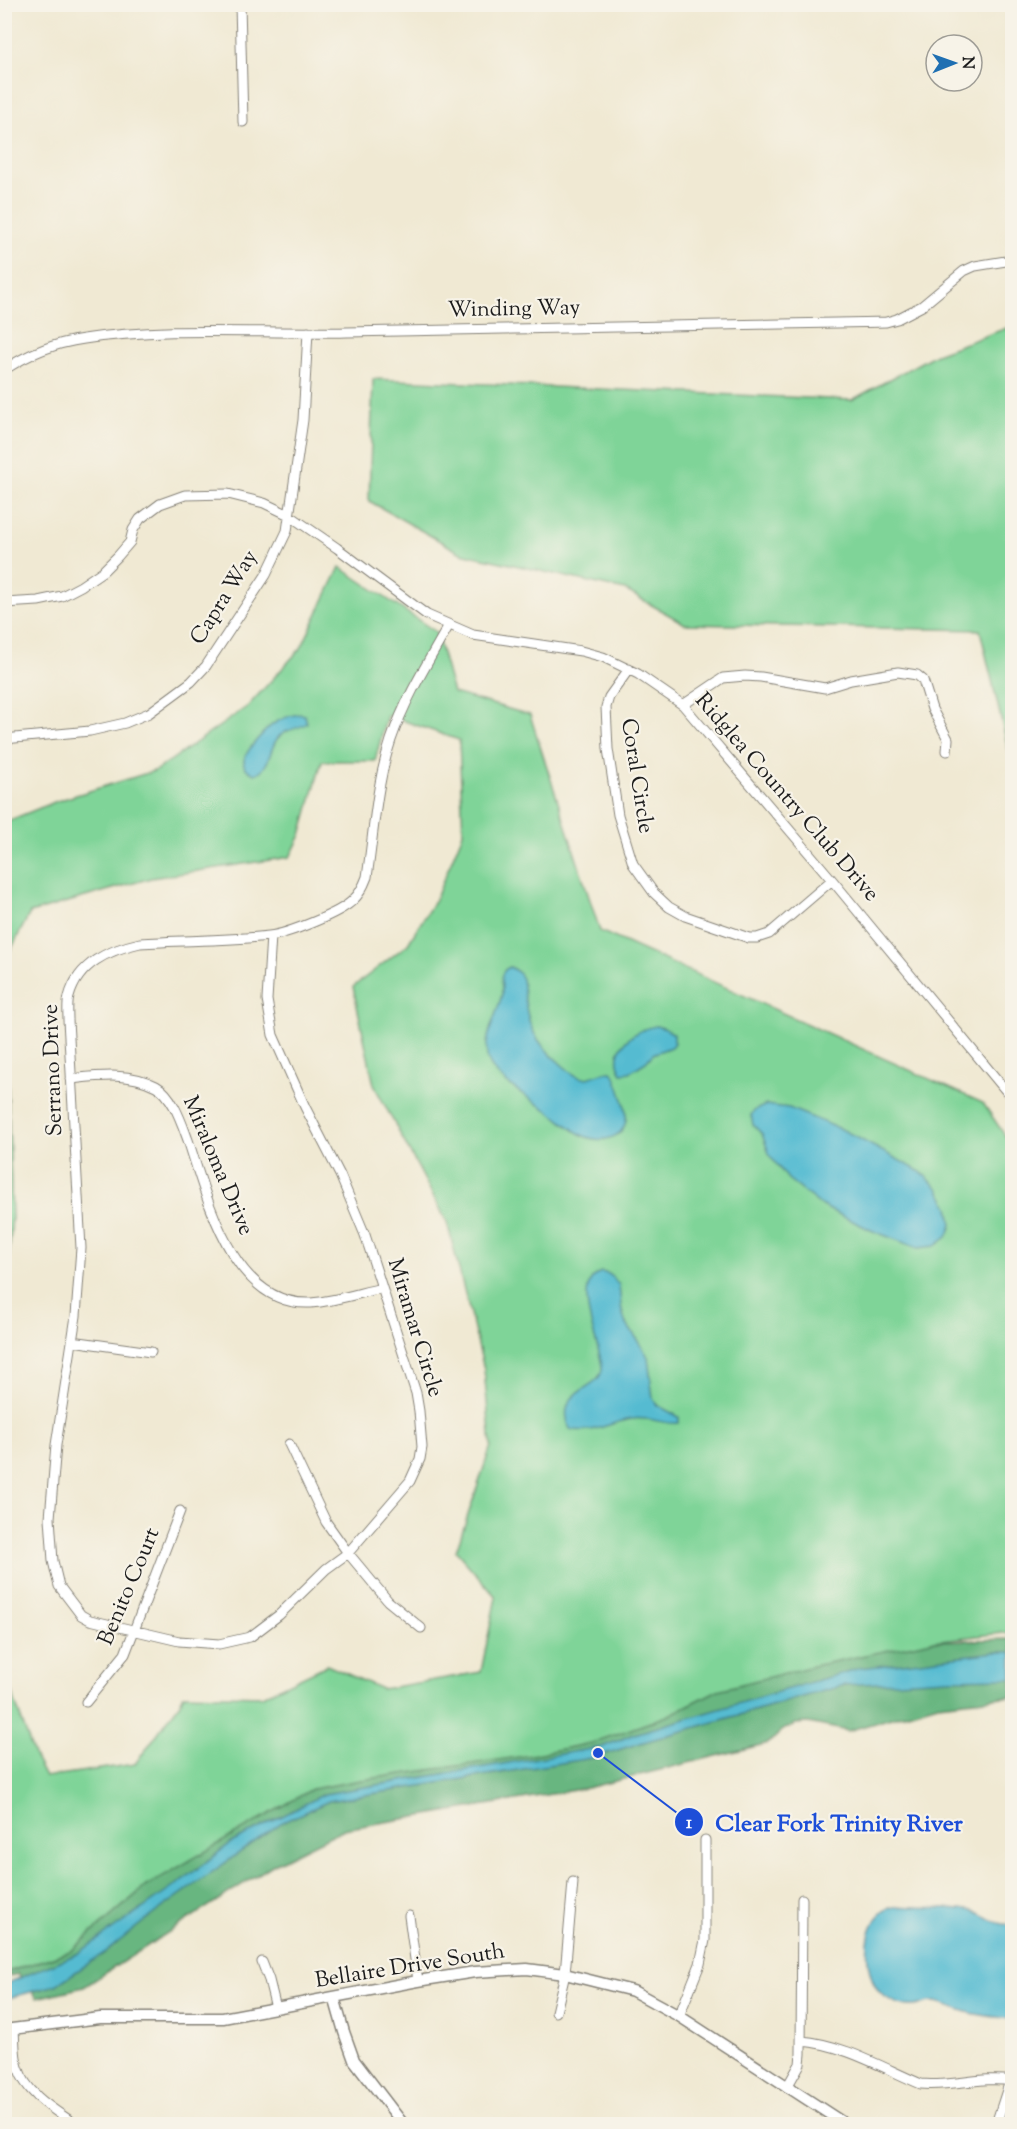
<svg xmlns="http://www.w3.org/2000/svg" width="1017" height="2129" font-family="'Sorts Mill Goudy',serif">
  <style>
    .green { fill: #7fd498; stroke: #4e785a; stroke-width: 1.5 }
    .forest { fill: #67b680; stroke: #42694e; stroke-width: 1.5 }
    .water { fill: #54bbd1; stroke: #386c76; stroke-width: 1.5 }
    .lines { fill: none; stroke-linecap: round; stroke-linejoin: round }
    .minor-casing { stroke: #868278; stroke-width: 11 }
    .tertiary-casing { stroke: #868278; stroke-width: 13 }
    .minor { stroke: #fff; stroke-width: 9 }
    .tertiary { stroke: #fff; stroke-width: 10 }
    .labels { text-anchor: middle; dominant-baseline: central; stroke-width: 4.5; stroke-linejoin: round; paint-order: stroke }
    .street-label { font-size: 22px; fill: #1c1c1c; stroke: #f7f3e8 }
    .leader { fill: none; stroke: #1d4ed8; stroke-width: 2 }
    .callout-dot { fill: #1d4ed8; stroke: #f7f3e8; stroke-width: 2 }
    .mark-label { font-size: 18px; text-anchor: middle; font-weight: bold; fill: #fff }
    .callout-label { font-size: 24px; text-anchor: middle; font-weight: bold; fill: #1d4ed8; stroke: #f7f3e8; stroke-width: 4.5; stroke-linejoin: round; paint-order: stroke }
  </style>
  <rect width="100%" height="100%" fill="#f7f3e8"/>
  <filter id="ink" filterUnits="userSpaceOnUse"><feTurbulence type="fractalNoise" baseFrequency=".0167" numOctaves="2"/><feDisplacementMap in="SourceGraphic" scale="12" xChannelSelector="R" yChannelSelector="G"/><feConvolveMatrix kernelMatrix="1 2 1 2 8 2 1 2 1" color-interpolation-filters="sRGB"/></filter>
  <filter id="wash" filterUnits="userSpaceOnUse"><feTurbulence type="fractalNoise" baseFrequency=".008" numOctaves="4" result="noise"/><feDisplacementMap in="SourceGraphic" scale="24" xChannelSelector="R" yChannelSelector="G"/><feGaussianBlur stdDeviation="1.35" result="paint"/><feColorMatrix in="noise" values="0 0 0 0 0 0 0 0 0 0 0 0 0 0 0 0 0 1.4 0 .05"/><feComposite in="paint" operator="in"/></filter>
  <g filter="url(#wash)">
    <rect width="100%" height="100%" fill="#f0e9d3"/>
    <path class="green" d="M1012,326V765L980,630L685,624L625,590L461,553L369,501L373,379L852,400L936,354Z
      M340,567L436,632L453,693L530,715L600,931L983,1103L1008,1140L1012,1139V1632L932,1641L592,1743L532,1755L146,1886L71,1951L4,1973V1671L35,1758L45,1777L135,1764L180,1703L184,1694L262,1696L327,1665L382,1689L481,1672L496,1597L456,1551L491,1446L484,1369L447,1222L374,1085L353,987L408,944L436,898L463,833L459,740L387,715L375,761H322L301,835L290,857L151,878L30,913L5,961V822L57,801L157,770L248,706L301,648Z
      M4,971L12,1217L5,1308H4Z"/>
    <path class="forest" d="M1012,1639V1696L938,1704L848,1731L808,1723L795,1724L783,1730L769,1743L587,1788L344,1829L274,1864L84,1987L37,1998L18,1974L5,1977V1973L71,1951L146,1886L312,1789L361,1780L532,1755L592,1743L667,1716L718,1690L813,1666L932,1641Z"/>
    <path class="water" d="M301,714L305,715L307,723C298,730 285,728 277,739C269,750 270,769 255,774C250,772 246,770 244,765C241,754 268,726 278,721C285,717 293,715 301,714Z
      M510,967L518,972L522,979C528,1021 527,1035 561,1064C568,1070 576,1078 584,1078C594,1078 602,1071 611,1071L614,1074C617,1082 626,1107 626,1113C628,1138 603,1144 584,1136C571,1130 559,1118 547,1110C531,1099 494,1079 488,1060C482,1041 496,1016 501,998C505,986 495,973 510,967Z
      M656,1026L666,1029L674,1034V1043L671,1047L653,1054L646,1062L630,1072L622,1073C607,1049 635,1029 656,1026Z
      M766,1105L789,1108L845,1131L921,1172L938,1188L949,1207L952,1225L947,1237L935,1246L918,1248L873,1231L822,1206L788,1179L770,1156L762,1134L753,1125L751,1115L755,1110Z
      M601,1272L609,1274L619,1285L621,1306L625,1322L640,1343L648,1357L653,1399L657,1405L679,1417V1423C664,1425 648,1416 632,1419C610,1422 593,1435 570,1429C553,1387 603,1391 602,1367C600,1343 570,1284 601,1272Z
      M996,1652H1012V1678L949,1679L845,1685L644,1742L592,1758L329,1801L281,1823L148,1918L106,1952L56,1985L5,1999V1984L77,1954L175,1886L231,1843L324,1794L602,1747L634,1734L860,1668Z
      M917,1907C932,1908 964,1907 976,1912C990,1917 996,1925 1012,1925V2019C998,2017 981,2016 967,2012C955,2009 944,2002 932,2002C926,2002 920,2006 914,2006C904,2007 892,2002 884,1996C862,1980 860,1918 890,1908C897,1905 909,1907 917,1907Z"/>
  </g>
  <g filter="url(#ink)">
    <g class="lines">
      <defs>
        <path id="minor" d="M240,4L243,122
          M4,370C28,354 55,343 84,339C168,326 262,334 347,332C526,329 706,325 886,322L897,319L922,306L964,271L975,266L1012,260
          M4,603L38,601L62,596L81,586L103,571L118,556L130,542L133,530L140,519L160,504L185,495L228,494L264,503L289,515L337,548L427,615L473,635L581,651L603,657L638,674L683,705L832,880L1012,1098
          M629,669L609,697L606,707L608,749L618,815L633,864L654,893L669,907L685,916L749,938H757L769,934L832,880
          M683,705L723,678L745,676L761,677L825,688L851,680L898,672L917,675L923,680L932,709L948,739L947,751
          M4,739L90,731L125,723L149,713L191,682L206,666L266,575L287,531L303,420L308,332
          M271,936L267,1000L273,1035L305,1107L340,1175L365,1235L416,1393L419,1411L422,1447L420,1459L410,1481L348,1553L326,1569L279,1615L250,1637L219,1644L179,1641L90,1620L81,1615L59,1586L53,1561L50,1518L56,1445L76,1316L81,1248L68,1020C68,1013 67,1004 69,997C78,963 109,950 140,943C182,940 226,941 269,936C287,934 341,913 353,900C360,894 364,885 367,877C374,831 376,784 391,740C405,699 428,662 449,625
          M71,1079C100,1076 129,1072 156,1086C173,1095 182,1124 188,1140C207,1198 233,1307 311,1303C335,1301 359,1293 382,1288
          M72,1341L151,1352
          M289,1444L326,1522L348,1553L388,1601L421,1628
          M86,1702L125,1654L180,1511
          M409,1916L418,1981
          M262,1962L269,1980L276,2008
          M556,2012L565,1974L573,1882
          M679,2016L700,1964L705,1940V1840
          M14,2029C15,2041 14,2055 18,2067C26,2094 53,2109 75,2124
          M801,2041C843,2044 883,2068 921,2084C951,2087 982,2076 1012,2081
          M1010,2086L1012,2119
          M787,2087L800,2064L801,2054L802,1899
          M996,2124L1010,2081"/>
        <path id="tertiary" d="M334,1997L344,2032L354,2060L403,2124
          M4,2030L100,2018H223L418,1981L475,1972L527,1969L565,1974L633,1991L679,2016L845,2124"/>
      </defs>
      <use href="#minor" class="minor-casing"/>
      <use href="#tertiary" class="tertiary-casing"/>
      <use href="#minor" class="minor"/>
      <use href="#tertiary" class="tertiary"/>
    </g>
  </g>
  <g class="labels">
    <g class="street-label">
      <text transform="translate(514 310) rotate(-1)">Winding Way</text>
      <text transform="translate(225 598) rotate(-58)">Capra Way</text>
      <text transform="translate(636 776) rotate(81)">Coral Circle</text>
      <text transform="translate(786 798) rotate(49)">Ridglea Country Club Drive</text>
      <text transform="translate(54 1070) rotate(-92)">Serrano Drive</text>
      <text transform="translate(217 1166) rotate(67)">Miraloma Drive</text>
      <text transform="translate(414 1328) rotate(73)">Miramar Circle</text>
      <text transform="translate(130 1587) rotate(-67)">Benito Court</text>
      <text transform="translate(410 1967) rotate(-9)">Bellaire Drive South</text>
    </g>
  </g>
  <path class="leader" d="M598 1753L689 1822"/>
  <g class="callout-dot">
    <circle cx="598" cy="1753" r="6"/>
    <circle cx="689" cy="1822" r="15"/>
  </g>
  <g class="mark-label">
    <text x="689" y="1828">1</text>
  </g>
  <g class="callout-label">
    <text x="839" y="1831">Clear Fork Trinity River</text>
  </g>
  <rect width="1017" height="2129" fill="none" stroke="#f7f3e8" stroke-width="24"/>
  <g transform="translate(954 63) rotate(89)"><circle r="28" fill="#f7f3e8" stroke="#9f9d96" stroke-width="1.5"/>
  <path d="M0-4.5L10 22L0 15L-10 22Z" fill="#1f6fb2"/>
  <text y="-9" font-size="16" font-weight="bold" text-anchor="middle" fill="#1c1c1c">N</text>
  </g>
</svg>
